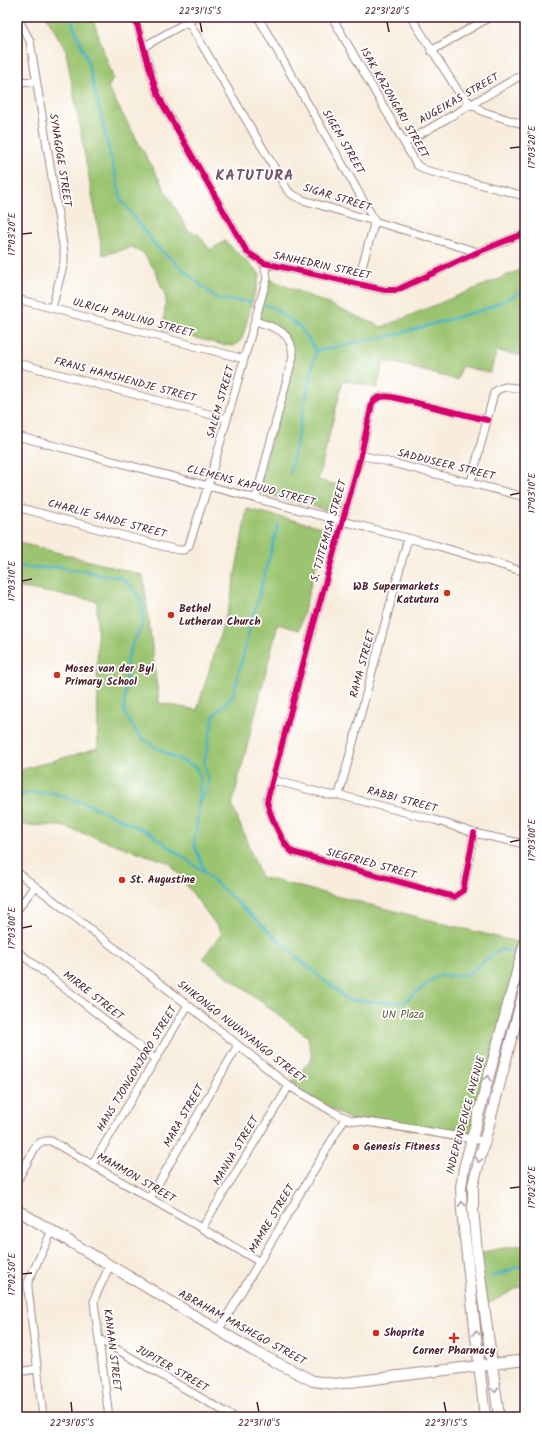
<svg xmlns="http://www.w3.org/2000/svg" width="542" height="1434" font-family="Kalam,sans-serif">
  <style>
    .green { fill: #9bc470; stroke: #72724e }
    .lines { fill: none; stroke-linecap: round; stroke-linejoin: round }
    .stream { stroke: #47b3c3; stroke-width: 2.5 }
    .minor-casing { stroke: #a18684; stroke-width: 9 }
    .secondary-casing { stroke: #a18684; stroke-width: 12 }
    .minor { stroke: #fff; stroke-width: 7 }
    .secondary { stroke: #fff; stroke-width: 10 }
    .cycleway-casing { stroke: #fff; stroke-width: 8 }
    .cycleway { stroke: #d6006c; stroke-width: 6 }
    .oneway { stroke: #ae9aa0 }
    .ticks { fill: none; stroke: #4a1f2b; stroke-width: 1.5 }
    .poi-dot { fill: #c8321e; stroke: #fff; stroke-width: 1.5 }
    .labels { text-anchor: middle; dominant-baseline: central; stroke-width: 3.5; stroke-linejoin: round; paint-order: stroke }
    .street-label { font-size: 11px; fill: #4a1f2b; stroke: #fff }
    .poi-label { font-size: 11px; font-weight: bold; fill: #4a1f2b; stroke: #fff; text-anchor: start }
    .park-label { font-size: 11px; fill: #665943; stroke: #fff }
    .district-label { font-size: 15px; font-weight: bold; letter-spacing: 1px; fill: #78536a; stroke: #fff }
    .neatline { fill: none; stroke: #4a1f2b; stroke-width: 1.5 }
    .ticks-label { font-size: 10px; text-anchor: middle; fill: #4a1f2b }
  </style>
  <rect width="100%" height="100%" fill="#fff"/>
  <filter id="ink" filterUnits="userSpaceOnUse"><feTurbulence type="fractalNoise" baseFrequency=".025" numOctaves="2"/><feDisplacementMap in="SourceGraphic" scale="8" xChannelSelector="R" yChannelSelector="G"/><feConvolveMatrix kernelMatrix="1 2 1 2 8 2 1 2 1" color-interpolation-filters="sRGB"/></filter>
  <filter id="wash" filterUnits="userSpaceOnUse"><feTurbulence type="fractalNoise" baseFrequency=".012" numOctaves="4" result="noise"/><feDisplacementMap in="SourceGraphic" scale="16" xChannelSelector="R" yChannelSelector="G"/><feGaussianBlur stdDeviation="0.9" result="paint"/><feColorMatrix in="noise" values="0 0 0 0 0 0 0 0 0 0 0 0 0 0 0 0 0 1.4 0 .05"/><feComposite in="paint" operator="in"/></filter>
  <g filter="url(#wash)">
    <rect width="100%" height="100%" fill="#f8eddd"/>
    <path class="green" d="M47,17H92L113,78L108,88L188,231L198,234L210,250L225,241L260,274L242,339L234,346L224,345L163,330L166,298L155,270L143,253L132,247L103,255L66,51Z
      M525,268V356L497,351L490,373L461,366L457,380L384,360L377,388L343,380L318,480L345,487L340,505L334,509L326,510L258,492L293,356L287,338L255,321L267,278L382,327Z
      M247,509L326,528L299,630L278,624L232,805L261,877L524,944L472,1139L351,1120L289,1086L312,1058L308,1037L203,958L222,933L170,863L62,826L17,825V771L98,748L97,601L17,587V542L143,575L159,703L197,710L230,603Z
      M525,1244V1284L484,1306L478,1253Z"/>
    <g class="lines">
      <path class="stream" d="M70,17L87,59L109,150L122,201L156,246L217,299L251,302
        M265,305L272,307L301,328L316,351L290,473
        M316,351L394,335L483,310L525,291
        M17,565L24,567L40,568L60,566L71,570L86,571L99,575L119,577L132,587L140,599L144,614L142,625L131,647L127,661L124,712L132,726L141,738L167,754L196,767L200,778L198,816L194,844L205,872
        M17,797L27,793H53L90,805L150,833L205,873L306,965L348,1000L403,1003L437,976L466,975L501,949L520,955
        M199,803L209,783L204,763L214,715L233,696L248,636L278,525
        M492,1277L525,1264"/>
    </g>
  </g>
  <g filter="url(#ink)">
    <g class="lines">
      <defs>
        <path id="minor" d="M17,17L30,41L64,252V262L52,308
          M135,17L155,87L163,105L247,252L264,263L385,290H397L478,252L525,233
          M258,17L375,221L357,284
          M332,17L417,165L425,170L525,196
          M411,17L458,91L471,104L484,112L525,125
          M188,21L288,191L293,195L303,200L478,252
          M143,47L196,17
          M431,51L490,17
          M17,81L36,82
          M405,143L525,73
          M17,299L244,359
          M255,321C274,327 292,331 293,356L256,498
          M17,363L227,419
          M17,436L438,546L525,572
          M361,455L525,497
          M471,482L494,393C503,383 514,388 525,390
          M17,507L162,546L178,550H184L189,545L208,486L267,278L264,263
          M273,780L329,795H339L435,820L474,833L525,844
          M339,795L408,538
          M474,833L463,891L454,897L292,852C283,845 269,813 267,801L311,634L361,455L372,403C377,396 384,396 392,397L487,420
          M17,872L188,1005L289,1086L335,1113L351,1120L395,1126L484,1141
          M17,910L35,886
          M17,951L155,1059
          M92,1165L188,1005
          M17,1181L36,1146C41,1141 45,1140 51,1141L260,1262
          M150,1198L238,1045
          M202,1228L289,1086
          M218,1331L345,1118
          M99,1339L234,1417
          M17,1372L37,1369
          M43,1417L28,1288V1282L52,1231
          M109,1417L94,1302L96,1295L110,1265"/>
        <path id="secondary" d="M17,1210L252,1350L313,1381L335,1384L525,1360
          M485,1417L462,1211L461,1187L464,1168L525,942
          M499,1417L477,1253L473,1209V1185L525,987"/>
      </defs>
      <use href="#minor" class="minor-casing"/>
      <use href="#secondary" class="secondary-casing"/>
      <use href="#minor" class="minor"/>
      <use href="#secondary" class="secondary"/>
      <defs>
        <path id="cycleway" d="M135,17L155,87L163,105L247,252L264,263L385,290H397L478,252L525,233
          M474,833L463,891L454,897L292,852C283,845 269,813 267,801L311,634L361,455L372,403C377,396 384,396 392,397L487,420"/>
      </defs>
      <use href="#cycleway" class="cycleway-casing"/>
      <use href="#cycleway" class="cycleway"/>
    </g>
    <defs><path id="oneway-chevron" d="M-2-3.5L2.5 0L-2 3.5" fill="none" stroke-width="1.6" stroke-linecap="round" stroke-linejoin="round"/></defs>
    <g class="oneway">
      <use href="#oneway-chevron" transform="translate(488 1078) rotate(-75)"/>
      <use href="#oneway-chevron" transform="translate(479 1160) rotate(104)"/>
      <use href="#oneway-chevron" transform="translate(462 1204) rotate(-94)"/>
      <use href="#oneway-chevron" transform="translate(476 1333) rotate(-96)"/>
      <use href="#oneway-chevron" transform="translate(495 1390) rotate(82)"/>
    </g>
  </g>
  <path class="ticks" d="M200,22L202,32M387,22L389,32M510,148L520,147M22,234L32,233M510,495L520,493M22,581L32,579M510,842L520,840M22,928L32,926M510,1188L520,1187M22,1274L32,1273M71,1402L72,1412M257,1402L259,1412M444,1402L446,1412"/>
  <g class="poi-dot">
    <circle cx="447" cy="593" r="4"/>
    <circle cx="171" cy="615" r="4"/>
    <circle cx="57" cy="675" r="4"/>
    <circle cx="122" cy="880" r="4"/>
    <circle cx="356" cy="1147" r="4"/>
    <circle cx="376" cy="1333" r="4"/>
    <path d="M452 1332h4v4h4v4h-4v4h-4v-4h-4v-4h4z"/>
  </g>
  <g class="labels">
    <g class="street-label">
      <text transform="translate(459 99) rotate(-30)">AUGEIKAS STREET</text>
      <text transform="translate(394 103) rotate(60)">ISAK KAZONGARI STREET</text>
      <text transform="translate(343 142) rotate(60)">SIGEM STREET</text>
      <text transform="translate(60 160) rotate(81)">SYNAGOGE STREET</text>
      <text transform="translate(337 198) rotate(17)">SIGAR STREET</text>
      <text transform="translate(322 266) rotate(12)">SANHEDRIN STREET</text>
      <text transform="translate(133 318) rotate(15)">ULRICH PAULINO STREET</text>
      <text transform="translate(125 380) rotate(15)">FRANS HAMSHENDJE STREET</text>
      <text transform="translate(221 402) rotate(-74)">SALEM STREET</text>
      <text transform="translate(446 465) rotate(14)">SADDUSEER STREET</text>
      <text transform="translate(251 486) rotate(15)">CLEMENS KAPUUO STREET</text>
      <text transform="translate(107 519) rotate(15)">CHARLIE SANDE STREET</text>
      <text transform="translate(329 531) rotate(-74)">S. TJITEMISA STREET</text>
      <text transform="translate(363 664) rotate(-75)">RAMA STREET</text>
      <text transform="translate(402 800) rotate(15)">RABBI STREET</text>
      <text transform="translate(371 864) rotate(15)">SIEGFRIED STREET</text>
      <text transform="translate(93 996) rotate(38)">MIRRE STREET</text>
      <text transform="translate(241 1032) rotate(38)">SHIKONGO NUUNYANGO STREET</text>
      <text transform="translate(137 1069) rotate(-59)">HANS TJONGONJORO STREET</text>
      <text transform="translate(466 1115) rotate(-75)">INDEPENDENCE AVENUE</text>
      <text transform="translate(184 1116) rotate(-60)">MARA STREET</text>
      <text transform="translate(236 1151) rotate(-59)">MANNA STREET</text>
      <text transform="translate(136 1178) rotate(30)">MAMMON STREET</text>
      <text transform="translate(272 1219) rotate(-59)">MAMRE STREET</text>
      <text transform="translate(242 1328) rotate(29)">ABRAHAM MASHEGO STREET</text>
      <text transform="translate(112 1350) rotate(83)">KANAAN STREET</text>
      <text transform="translate(172 1369) rotate(30)">JUPITER STREET</text>
    </g>
    <g class="poi-label">
      <text x="439" y="587" text-anchor="end">WB Supermarkets<tspan x="439" dy="13">Katutura</tspan></text>
      <text x="179" y="609">Bethel<tspan x="179" dy="13">Lutheran Church</tspan></text>
      <text x="65" y="669">Moses van der Byl<tspan x="65" dy="13">Primary School</tspan></text>
      <text x="130" y="880">St. Augustine</text>
      <text x="364" y="1147">Genesis Fitness</text>
      <text x="384" y="1333">Shoprite</text>
      <text x="454" y="1351" text-anchor="middle">Corner Pharmacy</text>
    </g>
    <g class="park-label">
      <text x="403" y="1015">UN Plaza</text>
    </g>
    <g class="district-label">
      <text x="255" y="176">KATUTURA</text>
    </g>
  </g>
  <rect width="542" height="1434" fill="none" stroke="#fff" stroke-width="44"/>
  <rect x="22" y="22" width="498" height="1390" class="neatline"/>
  <g class="ticks-label">
    <text x="200" y="14">22°31'15"S</text>
    <text x="387" y="14">22°31'20"S</text>
    <text transform="translate(531 147) rotate(-90)" y="4">17°03'20"E</text>
    <text transform="translate(11 234) rotate(-90)" y="4">17°03'20"E</text>
    <text transform="translate(531 493) rotate(-90)" y="4">17°03'10"E</text>
    <text transform="translate(11 581) rotate(-90)" y="4">17°03'10"E</text>
    <text transform="translate(531 840) rotate(-90)" y="4">17°03'00"E</text>
    <text transform="translate(11 928) rotate(-90)" y="4">17°03'00"E</text>
    <text transform="translate(531 1187) rotate(-90)" y="4">17°02'50"E</text>
    <text transform="translate(11 1274) rotate(-90)" y="4">17°02'50"E</text>
    <text x="72" y="1426">22°31'05"S</text>
    <text x="259" y="1426">22°31'10"S</text>
    <text x="446" y="1426">22°31'15"S</text>
  </g>
</svg>
